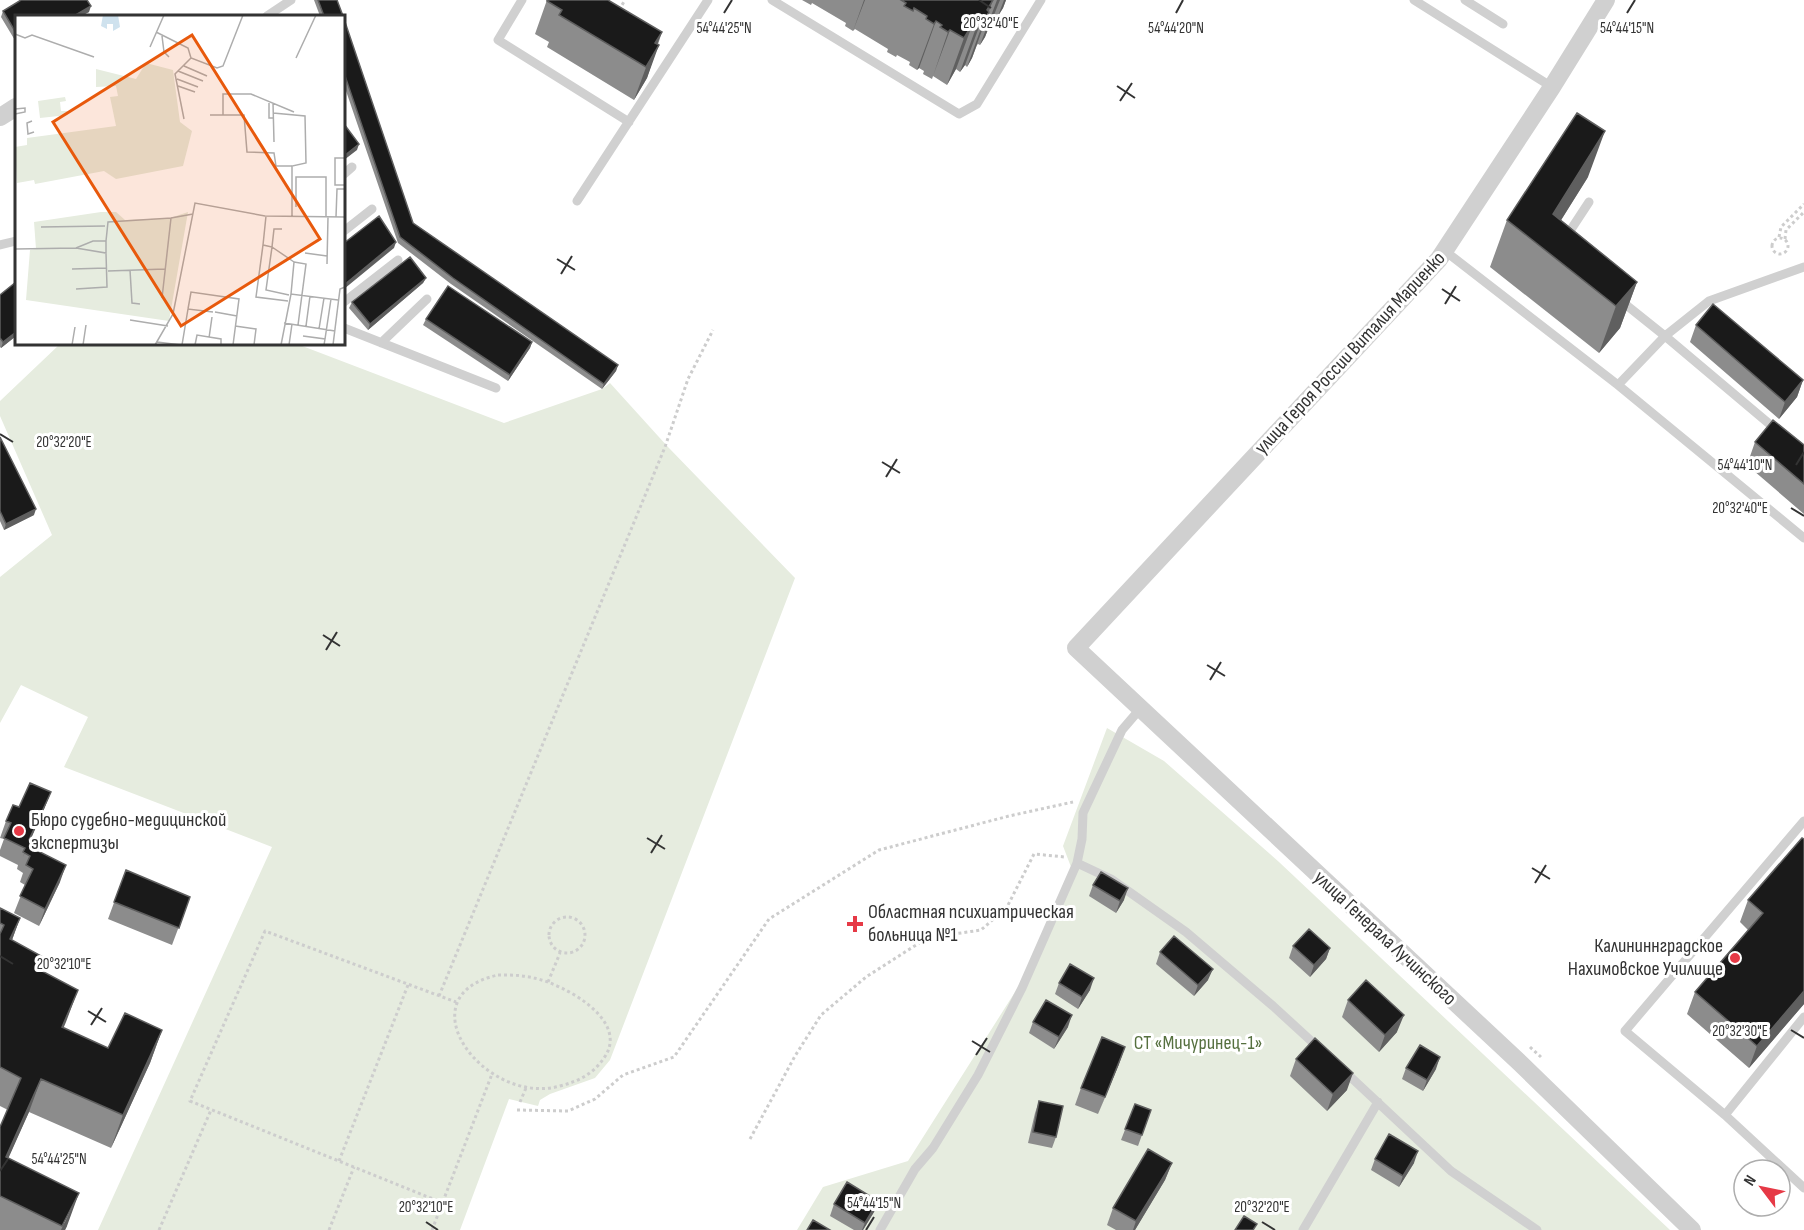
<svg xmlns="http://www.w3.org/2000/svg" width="1804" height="1230" font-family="'Sofia Sans Condensed',sans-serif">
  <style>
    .green { fill: #e6ecdf }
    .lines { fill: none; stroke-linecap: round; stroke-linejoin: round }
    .path { stroke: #cdcdcd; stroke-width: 3; stroke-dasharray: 3 3; stroke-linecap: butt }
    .lane { stroke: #d0d0d0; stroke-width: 9 }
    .street { stroke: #d0d0d0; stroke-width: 18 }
    .wall { fill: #8c8c8c }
    .shaded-wall { fill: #5f5f5f }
    .building { fill: #1a1a1a; stroke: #5f5f5f; stroke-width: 1.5 }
    .ticks { fill: none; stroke: #333; stroke-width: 2 }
    .poi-dot { fill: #e63946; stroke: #fff; stroke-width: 2 }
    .labels { text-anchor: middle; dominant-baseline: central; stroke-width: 6; stroke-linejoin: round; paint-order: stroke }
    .street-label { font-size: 20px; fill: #333; stroke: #fff }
    .poi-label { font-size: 20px; fill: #333; stroke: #fff; text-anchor: start }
    .park-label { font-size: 20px; fill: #56703f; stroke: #fff }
    .inset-road { fill: none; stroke: #adadad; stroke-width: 1.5 }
    .view { fill: #e8590c; fill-opacity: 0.15; stroke: #e8590c; stroke-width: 3 }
    .inset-edge { fill: none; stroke: #333; stroke-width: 3 }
    .ticks-label { font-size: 15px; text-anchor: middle; fill: #333; stroke: #fff; stroke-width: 6; stroke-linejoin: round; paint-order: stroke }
  </style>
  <rect width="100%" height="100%" fill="#fff"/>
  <path class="green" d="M60,344H297L504,423L602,389L610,383L668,447L795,578L610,1060L595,1078L550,1094L540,1100L538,1106L509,1099L460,1230H98L272,847L64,767L88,717L21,685L0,723V577L52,535L0,416V401Z
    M1107,728L1164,761L1279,862L1670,1230H797L823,1187L908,1161L1022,981L1071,867L1063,846Z"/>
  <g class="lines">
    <path class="path" d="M619,10L625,0
      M1779,237L1781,227L1804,204
      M1772 246a8 8 0 1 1 16 0a8 8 0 1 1-16 0Z
      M1785,239L1786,230L1804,212
      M549 935a18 18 0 1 1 36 0a18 18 0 1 1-36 0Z
      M498,975C510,975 522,975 534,978C563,984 631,1020 604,1058C593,1074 579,1081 560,1086C485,1107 402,996 498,975Z
      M548,982L560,953
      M439,996L665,447L688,379L713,330
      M1530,1047L1541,1057
      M520,1102L526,1088
      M517,1110L568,1111L595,1099L623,1075L674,1057L769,919L879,850L1009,816L1073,802
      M750,1139L795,1056L821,1015L866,977L927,938L981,930L1007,907L1034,854L1065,857
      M339,1161L408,985
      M443,1203L190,1101L265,931L456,1002
      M159,1230L211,1110
      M329,1230L354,1167
      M432,1230L492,1074"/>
    <path class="lane" d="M522,0L498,40L629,122
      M772,0L959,114L977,104L1041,0
      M1414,0L1552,87
      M1465,0L1503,24
      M267,16L291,0
      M344,174L352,167
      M577,201L708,0
      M344,231L372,209
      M1566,237L1589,202
      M0,245L16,241
      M1445,251L1618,385
      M1620,300L1665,336L1709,301L1804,267
      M344,302L398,260
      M344,328L496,388
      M381,343L427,299
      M1779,432L1665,336L1618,385L1804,538
      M1077,863L1082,839L1083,813L1122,730L1140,709
      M1804,1017L1725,1115L1804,1188
      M1342,1069L1451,1171L1537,1230
      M1725,1115L1625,1031L1804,821
      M880,1230L915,1169L933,1148L978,1075L1022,988L1077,863L1111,879L1186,932L1273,1006L1321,1050
      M1303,1230L1378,1102"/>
    <path class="street" d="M1606,0L1552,87L1439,259L1076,648L1520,1063L1692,1230
      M0,117L16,107"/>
  </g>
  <path class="wall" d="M314,0H337L343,16H320Z
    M547,0L662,32L647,78L634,100L547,47L549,42L535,34Z
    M802,0H1006L1003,8L998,16L995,15L990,23L985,37L980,45L978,44L977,45L972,58L967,67L965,65L960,72L956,69L947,85L933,76L932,79L923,74L924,71L919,68L917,70L909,65L910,62L897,55L896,57L887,52L888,49L855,29L853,31L845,26L846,23L812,3L811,5Z
    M3,11L89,12L81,16H16V42L1,17Z
    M344,19L413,223L618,365L616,371L602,389L451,284L398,243L344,85Z
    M1588,177L1561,220L1637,282L1620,328L1599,353L1490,267L1507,220Z
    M426,278L423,283L368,330L349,308L352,302Z
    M16,282V336L1,348L0,347V295Z
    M426,319L532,342L530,348L508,381L423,325Z
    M1696,325L1803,380L1797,397L1779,419L1690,342Z
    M0,437L34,515L4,530L0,521Z
    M1755,442L1804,445V514L1747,465Z
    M51,792L44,809L30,840L33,842L31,848L60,882L39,926L14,913L25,885L20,882L23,873L17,869L18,865L0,856V850L4,839L0,838L6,821L19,807Z
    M1804,839V1004L1749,1068L1687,1014L1695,992L1748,930L1740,922L1748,900Z
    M126,870L190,897L172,945L108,919Z
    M1093,885L1124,900L1116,913L1089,896Z
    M0,908L20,918L12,940L43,957L39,970L64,1028L108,1048L162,1030L150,1063L111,1148L29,1112L8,1158L67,1226L65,1230H0V1127L8,1110L0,1106Z
    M1293,946L1330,948L1326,959L1310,977L1289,958Z
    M1160,952L1208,980L1194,996L1156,964Z
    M1059,983L1090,990L1078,1009L1055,994Z
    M1348,1000L1397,1032L1379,1052L1342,1017Z
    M1033,1022L1068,1027L1054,1049L1029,1033Z
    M1296,1059L1347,1090L1327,1111L1290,1076Z
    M1119,1064L1098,1114L1075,1105L1081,1088Z
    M1406,1068L1436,1069L1423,1091L1402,1079Z
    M1039,1101L1056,1137L1052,1148L1028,1143L1035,1113Z
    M1135,1104L1151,1110L1138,1146L1121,1140Z
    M1375,1159L1414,1163L1399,1187L1371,1170Z
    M1172,1163L1165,1180L1135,1230H1116L1107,1225L1113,1208Z
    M878,1201L874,1212L863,1230H854L830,1216L834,1204Z"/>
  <path class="shaded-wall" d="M864,0H865L853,31Z
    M993,0L972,58L967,67L984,20L987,10Z
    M997,0H1000L985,37L980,45Z
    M1004,0H1006L1003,8L998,16Z
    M91,6L89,12L81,16H74Z
    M982,19L965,65L960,72L977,25Z
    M936,21L919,68L917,70L934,24Z
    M973,23L956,69L947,85L964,38Z
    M950,30L933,76L932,79L948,32Z
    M662,32L653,55L659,45L647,78L634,100L655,43Z
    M1605,131L1588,177L1543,249L1553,214Z
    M359,144L357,150L344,160V156Z
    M396,242L394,248L344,289V285Z
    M426,278L423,283L368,330L370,324Z
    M1637,282L1620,328L1599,353L1616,306Z
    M16,332V336L1,348L3,342Z
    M532,342L530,348L508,381L510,375Z
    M618,365L616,371L602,389L604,384Z
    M1803,380L1797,397L1779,419L1785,402Z
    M36,509L34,515L4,530L6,524Z
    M51,792L44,809L23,857L29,840Z
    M66,865L60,882L39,926L45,909Z
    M1128,888L1124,900L1116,913L1120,901Z
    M20,918L8,951L10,939Z
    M1330,948L1326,959L1310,977L1314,965Z
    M1213,969L1208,980L1194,996L1198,985Z
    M1094,978L1090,990L1078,1009L1082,997Z
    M78,990L66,1022L50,1060L62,1027Z
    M1804,991V1004L1749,1068L1757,1046Z
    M1072,1015L1068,1027L1054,1049L1059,1037Z
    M1404,1015L1397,1032L1379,1052L1385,1035Z
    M162,1030L150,1063L111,1148L123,1115Z
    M1125,1047L1119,1064L1098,1114L1105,1097Z
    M1440,1057L1436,1069L1423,1091L1427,1080Z
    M1353,1073L1347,1090L1327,1111L1333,1094Z
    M41,1079L29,1112L0,1177L6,1157Z
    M1418,1151L1414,1163L1399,1187L1403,1176Z
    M1172,1163L1165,1180L1135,1230H1133L1136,1221Z
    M79,1193L67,1226L65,1230H61Z
    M878,1201L874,1212L863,1230H862L865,1223Z"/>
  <path class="building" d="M21,0H87L91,6L74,16H16V33L3,11Z
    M318,0H337L343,16H324Z
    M547,0H608L662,32L655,43L659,45L646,67L559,15L562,10L547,1Z
    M901,0H993L987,10L989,12L984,20L982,19L977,25L973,23L964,38L950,30L948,32L940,27L942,25L936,21L934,24L926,19L927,16L914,8L913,11L904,6L906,3Z
    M344,19L413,223L618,365L604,384L453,278L400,237L344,73Z
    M1577,113L1605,131L1553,214L1637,282L1616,306L1507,220Z
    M344,124L359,144L344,156Z
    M379,216L396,242L344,285V243Z
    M410,257L426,278L370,324L352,302Z
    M16,282V332L3,342L0,338V295Z
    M448,286L532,342L510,375L426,319Z
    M1713,304L1803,380L1785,402L1696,325Z
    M1773,420L1804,445V484L1755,442Z
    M0,437L36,509L6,524L0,511Z
    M30,783L51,792L29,840L33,842L30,847L66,865L45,909L20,896L33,869L26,865L30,856L23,852L25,848L4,838L11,823L6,821L13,805L19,807Z
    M1802,838L1804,839V991L1757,1046L1695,992L1763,913L1748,900Z
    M126,870L190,897L179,928L114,902Z
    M1101,872L1128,888L1120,901L1093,885Z
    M0,908L20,918L10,939L43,957L38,969L78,990L62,1027L108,1048L125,1013L162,1030L123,1115L41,1079L6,1157L79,1193L62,1226L0,1196V1127L21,1078L0,1067V934L4,925L0,923Z
    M1309,929L1330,948L1314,965L1293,946Z
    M1174,936L1213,969L1198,985L1160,952Z
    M1070,964L1094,978L1082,997L1059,983Z
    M1366,980L1404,1015L1385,1035L1348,1000Z
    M1046,1000L1072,1015L1059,1037L1033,1022Z
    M1102,1037L1125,1047L1105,1097L1081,1088Z
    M1315,1038L1353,1073L1333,1094L1296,1059Z
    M1420,1045L1440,1057L1427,1080L1406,1068Z
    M1039,1101L1063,1106L1056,1137L1033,1132Z
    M1135,1104L1151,1110L1142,1135L1125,1129Z
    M1389,1134L1418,1151L1403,1176L1375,1159Z
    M1148,1149L1172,1163L1136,1221L1113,1208Z
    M847,1182L878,1201L865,1223L834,1204Z
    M1244,1216L1257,1224L1253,1230H1235Z
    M813,1220L830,1230H807Z"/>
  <path class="ticks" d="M979,0L991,8M724,13L732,0M1176,13L1183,0M1627,13L1635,0M1117,86L1135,98M1120,101L1132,83M557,259L575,270M561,274L572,256M1442,289L1460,301M1445,304L1456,286M0,434L13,442M882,462L900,473M1796,465L1804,452M886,477L897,459M1791,508L1804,516M323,635L340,646M326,650L337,632M1207,665L1225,676M1210,680L1221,662M647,838L665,849M651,853L662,835M1532,868L1550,879M1535,883L1546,865M0,956L13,964M88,1011L106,1022M91,1025L102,1008M1791,1030L1804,1038M972,1041L990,1052M976,1055L987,1038M0,1171L8,1159M426,1222L438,1230M1262,1222L1275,1230M866,1230L874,1217"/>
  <g class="poi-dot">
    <circle cx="19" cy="831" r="6"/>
    <path d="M852 915h6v6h6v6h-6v6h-6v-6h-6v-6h6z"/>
    <circle cx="1735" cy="958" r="6"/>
  </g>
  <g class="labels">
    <g class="street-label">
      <text transform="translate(1350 353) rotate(-47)">улица Героя России Виталия Мариенко</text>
      <text transform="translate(1385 938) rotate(43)">улица Генерала Лучинского</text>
    </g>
    <g class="poi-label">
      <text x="31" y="820">Бюро судебно-медицинской<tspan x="31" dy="23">экспертизы</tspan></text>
      <text x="868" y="912">Областная психиатрическая<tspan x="868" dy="23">больница №1</tspan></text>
      <text x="1723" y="946" text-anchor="end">Калининнградское<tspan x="1723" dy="23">Нахимовское Училище</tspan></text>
    </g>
    <g class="park-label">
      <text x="1198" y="1043">СТ «Мичуринец-1»</text>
    </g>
  </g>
  <g transform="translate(15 15)">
    <rect width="330" height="330" fill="#fff"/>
    <path d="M131,48L158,55L165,107L177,116L168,151L101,164L89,156L20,169L19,165L2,168L0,132L12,130V123L101,111L95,82L103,81L101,71L81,72V54L121,64ZM50,82L51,86L45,87L46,96H52L53,100L25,103L23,86ZM86,197H101L110,205L155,203L173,197L154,306L11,285L15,235L21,234L19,207Z" fill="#e6ecdf"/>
    <path d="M88,0H103L105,12L98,16V9H92V14L86,11Z" fill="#cfe2ee"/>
    <path class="inset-road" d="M141,17L173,33L176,43L202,53L208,51L228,0M0,19L10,23L17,20L79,42M147,21L149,37L154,42M135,32L149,0M281,43L301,0M169,51L192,61M163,56L188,66M162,64L183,72M163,71L180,77M254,86V103H258M258,88L259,127M0,94L10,93V97L0,99M258,98L290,101L291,148L277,151V202M195,100H229L232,137L259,138L261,151H277M208,100V79H236L279,97M169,104L160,59L176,43M17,106L12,108L13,119L19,117M330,143H320V170H330M281,192V162H311V202M0,200V243M321,202L322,174H330M156,203L178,199M26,212L90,211M267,214H259L257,232L279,247L276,279M91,226L93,207L156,203L147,283M248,230L251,201M1,234L61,233L91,238V226H78L61,233M290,238L312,241M279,247L291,249L283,310M312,249L313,202M57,254L92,253M115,255L117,288L125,289M93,256L150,254M61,274L92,272L91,238M273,286L241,282L248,230L257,232L251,275L274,280M173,294L176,277L224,284L218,330M200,297L222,301M115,305L153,311M269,308L320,316M220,311L241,314L239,330M291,311L295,281M304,314L309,283M288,321L310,324L309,330M194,323L197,302M310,324L316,284M142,327L166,330M57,330L60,312M68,330L71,310M140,330L158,299L180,188L250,201L330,202M167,330L173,294L198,297M180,330L182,320L206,324V330M266,330L276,279L323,285M274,330L277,309M318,330L325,274L330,272"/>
    <path class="view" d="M177,20L305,224L166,311L38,107Z"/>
    <rect width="330" height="330" class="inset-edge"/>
  </g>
  <g class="ticks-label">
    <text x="991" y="28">20°32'40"E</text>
    <text x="724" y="33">54°44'25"N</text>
    <text x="1176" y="33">54°44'20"N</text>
    <text x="1627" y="33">54°44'15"N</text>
    <text x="64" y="447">20°32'20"E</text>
    <text x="1745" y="470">54°44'10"N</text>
    <text x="1740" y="513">20°32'40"E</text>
    <text x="64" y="969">20°32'10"E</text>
    <text x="1740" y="1036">20°32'30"E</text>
    <text x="59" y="1164">54°44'25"N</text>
    <text x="874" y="1208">54°44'15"N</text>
    <text x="426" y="1212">20°32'10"E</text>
    <text x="1262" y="1212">20°32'20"E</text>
  </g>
  <g transform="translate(1762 1188) rotate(302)"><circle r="28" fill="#ffffff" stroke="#adadad" stroke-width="1.5"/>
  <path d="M0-4.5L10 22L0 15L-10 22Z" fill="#e63946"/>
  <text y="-9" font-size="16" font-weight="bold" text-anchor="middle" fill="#333333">N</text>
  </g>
</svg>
